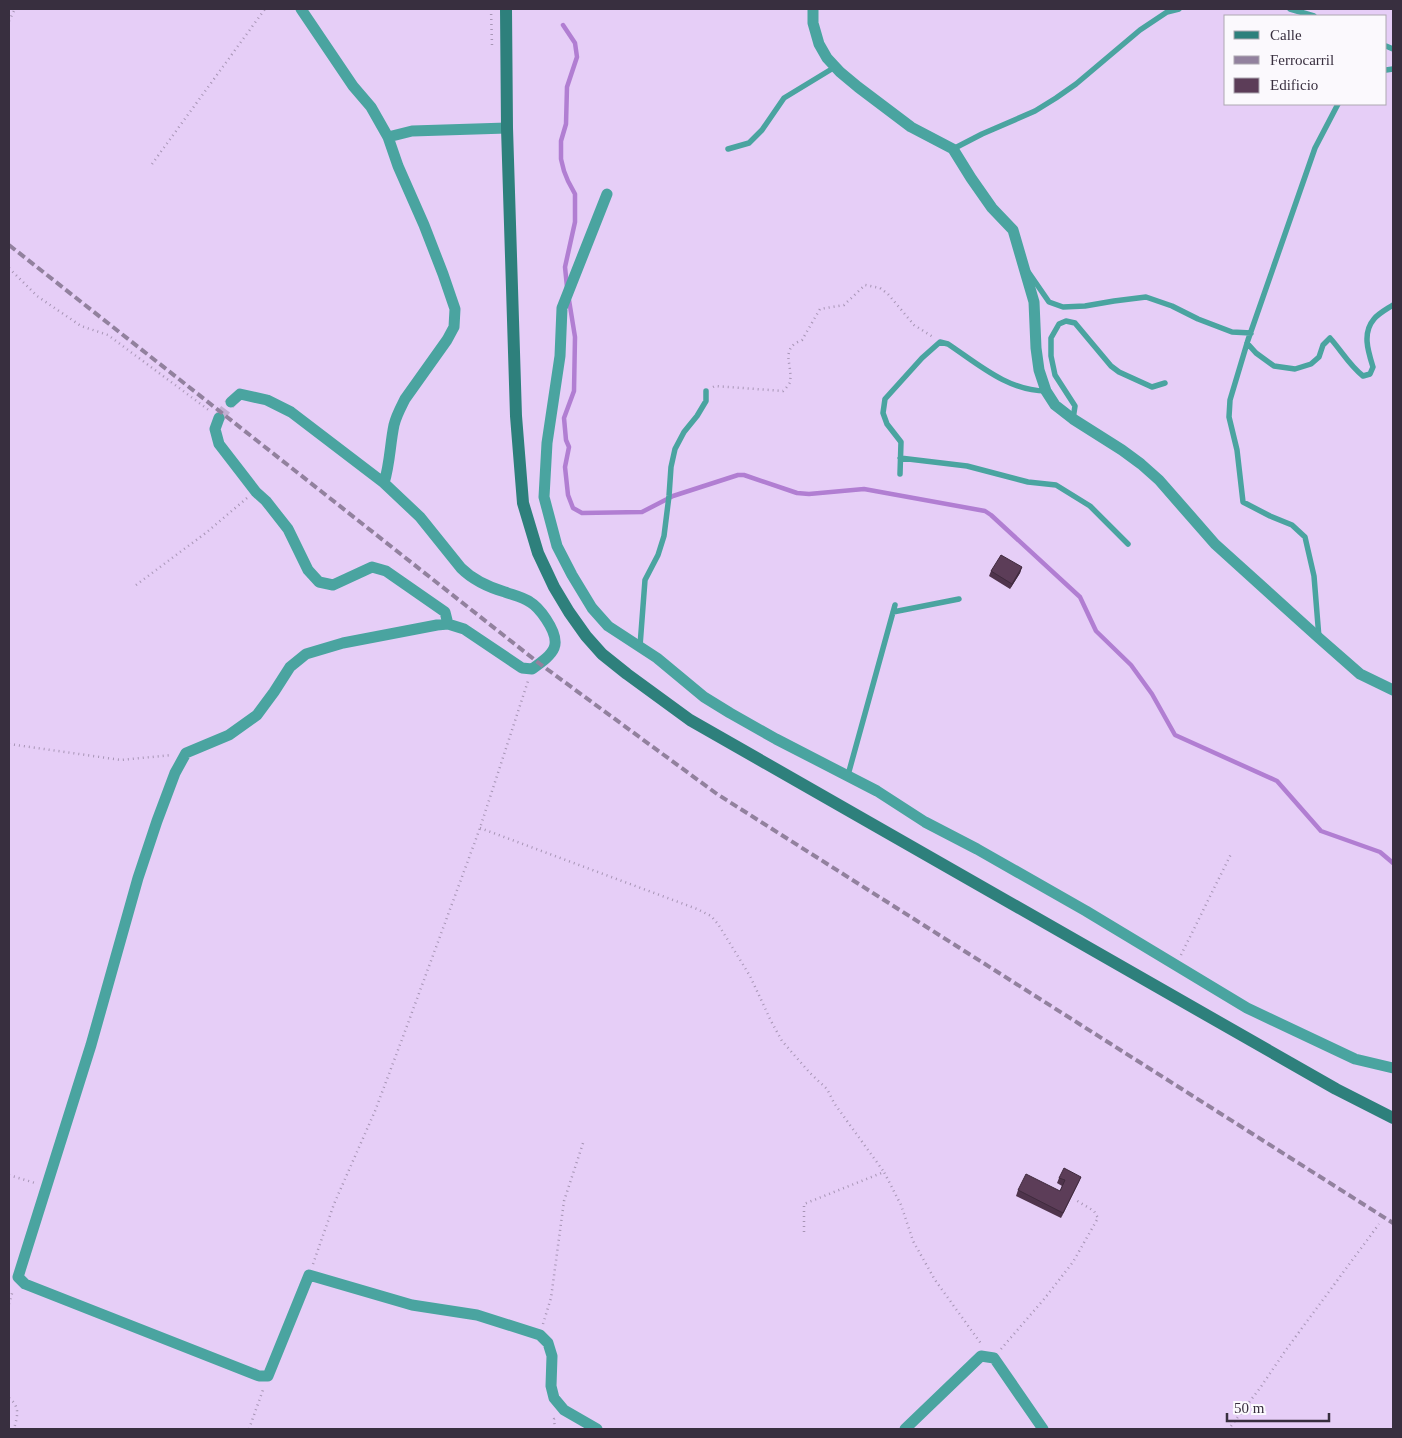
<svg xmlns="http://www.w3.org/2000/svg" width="1402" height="1438" font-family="'Times New Roman',serif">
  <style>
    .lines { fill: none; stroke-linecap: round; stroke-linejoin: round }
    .stream { stroke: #b17ed2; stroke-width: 4.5 }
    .minor-tunnel { stroke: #c3aed2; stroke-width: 11; stroke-dasharray: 11 5.5; stroke-linecap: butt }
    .path { stroke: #a795b5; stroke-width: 2.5; stroke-dasharray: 1 4; stroke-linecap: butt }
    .service { stroke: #4aa4a0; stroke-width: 5.5 }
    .minor { stroke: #4aa4a0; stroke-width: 11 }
    .secondary { stroke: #2e807c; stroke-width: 12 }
    .rail { stroke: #92819e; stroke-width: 4; stroke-dasharray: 8 4; stroke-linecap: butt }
    .wall { fill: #4f344c }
    .shaded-wall { fill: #402b3e }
    .building { fill: #5c3d58; stroke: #402b3e }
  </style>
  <rect width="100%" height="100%" fill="#e6cef7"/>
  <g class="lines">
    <path class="stream" d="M563,25L575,43L577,57L567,87L566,124L561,141V159L564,171L568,181L575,194V222L565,267L567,287
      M569,300L575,337L574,391L564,418L566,440L569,447L565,467L568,495L573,508L582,513L642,512L673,496L738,475H744L797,493L809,494L864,489L985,511L991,515L1080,597L1096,631L1131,665L1152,694L1175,735L1277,781L1321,831L1380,852L1393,863"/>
    <path class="minor-tunnel" d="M219,418L231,402"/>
    <path class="path" d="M491,9L492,45
      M9,21L15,9
      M152,164L265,9
      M9,268L37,296L81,326L108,335L210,411
      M713,387L715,386L783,391C785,389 789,385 790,382C793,364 779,349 802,340L820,309L844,305L865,285L880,288L888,294L914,325L933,337
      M136,585L207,532L247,498
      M9,744L121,760L172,755
      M480,828L697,909L711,916L718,924L750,976L771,1021L782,1041L810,1073L827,1089L834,1103L884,1172
      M1181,955L1231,854
      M9,1175L35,1183
      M804,1232V1204L884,1172L901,1205L913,1241L935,1280L982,1345
      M313,1264L334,1204L375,1111L404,1034L480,828L528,681
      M9,1304L13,1290
      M543,1324L551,1298L564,1201L584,1140
      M1001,1349L1045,1298L1073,1262L1098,1218L1094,1211L1074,1199
      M9,1398C21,1407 17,1417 14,1429
      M1231,1426L1260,1388L1288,1347L1379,1224
      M249,1429L264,1387
      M555,1429L554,1419L556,1418"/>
    <path class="service" d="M1290,9L1314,16
      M1386,46L1393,49
      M1386,70L1393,69
      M728,149L749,143L762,130L784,98L835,67
      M953,149L982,134L1035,111L1056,98L1076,84L1140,30L1167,12L1179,9
      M1029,273L1049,302L1063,307L1085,306L1114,301L1146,297L1172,306L1198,319L1232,332L1251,333
      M1247,343L1256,353L1274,366L1295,369L1311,364L1319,357L1323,345L1330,338C1341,350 1349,365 1363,376L1370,374L1373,367C1368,351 1362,333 1374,319C1379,313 1387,309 1393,305
      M1073,419L1075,406L1055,375L1051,356V338L1059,324L1066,321L1075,323L1111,366L1119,372L1152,387L1165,383
      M900,458L967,466L1028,482L1056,485L1090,506L1128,544
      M900,474L901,442L887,424L883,413L885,399L922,358L940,342L948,344C978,364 1008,391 1046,391
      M893,612L959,599
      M1319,638L1314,576L1305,537L1292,525L1270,516L1243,502L1237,450L1229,417L1230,400L1248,340L1315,148L1338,104
      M640,646L645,580L658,555L664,536L669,496L671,467L675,449L684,432L697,416L706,401V391
      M848,775L895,605"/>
    <path class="minor" d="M301,9L353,86L371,107L388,137L412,131L507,128
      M813,9V23L819,44L827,58L840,72L858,87L911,127L953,149L971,178L992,208L1013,230L1034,302L1036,348L1039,370L1046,391L1055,405L1073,419L1122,450L1141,464L1159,480L1215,544L1319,638L1360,674L1393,690
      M388,137L398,166L424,225L443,274L455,309L454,327L447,340L405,399C401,407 396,416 394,425C390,444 390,464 384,483L420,517L461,568C473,580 488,587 505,592C513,595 523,597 530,602C537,606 542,613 546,619C564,646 554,653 532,669L522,668L464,629L448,624L437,625L343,643L306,654L290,667L274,692L257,715L229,735L186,753L175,773L157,821L138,878L91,1045L18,1277L25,1284L259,1376H268L309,1275L412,1305L477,1315L540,1335L548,1343L552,1356L551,1386L554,1398L564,1410L597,1429
      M607,194L562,308L560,356L547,443L544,497L557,546L572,575L592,608L608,626L657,658L704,697L730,713L776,739L877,791L925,822L977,849L1086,911L1247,1008L1355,1059L1393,1068
      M231,402L240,394L267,400L291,412L384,483
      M219,418L215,429L219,444L256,492L266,501L288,529L308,570L319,582L333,585L372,567L386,571L445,612L448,624
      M905,1429L981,1356L994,1358L1043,1429"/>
    <path class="secondary" d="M506,9L507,128L516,416L523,503L538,553L554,587L569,612L586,636L602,654L627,674L690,720L1336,1089L1393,1118"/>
    <path class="rail" d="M9,245L540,664L717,794L1393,1223"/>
  </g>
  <path class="wall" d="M1022,567L1020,573L1010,589L989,576L991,571Z
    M1081,1177L1061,1218L1016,1196L1018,1190L1060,1191L1062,1186L1057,1183L1059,1178Z"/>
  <path class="shaded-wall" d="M1022,567L1020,573L1010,589L1012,584Z
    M1081,1177L1079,1182L1061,1218L1063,1213Z"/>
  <path class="building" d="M1001,555L1022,567L1012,584L991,571Z
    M1064,1168L1081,1177L1063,1213L1018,1190L1026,1174L1060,1191L1065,1180L1059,1178Z"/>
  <rect width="1402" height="1438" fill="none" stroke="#382f3f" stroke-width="20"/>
  <rect x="1224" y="15" width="162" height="90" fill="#fbf9fd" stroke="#ada8b1"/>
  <rect x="1234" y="31" width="25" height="8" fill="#2e807c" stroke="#ada8b1"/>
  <text x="1270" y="40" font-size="15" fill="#382f3f">Calle</text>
  <rect x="1234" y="56" width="25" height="8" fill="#92819e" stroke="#ada8b1"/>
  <text x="1270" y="65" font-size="15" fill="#382f3f">Ferrocarril</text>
  <rect x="1234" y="78" width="25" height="15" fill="#5c3d58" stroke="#ada8b1"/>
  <text x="1270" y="90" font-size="15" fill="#382f3f">Edificio</text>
  <path d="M1227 1413v8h102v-8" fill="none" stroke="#382f3f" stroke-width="2.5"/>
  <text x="1234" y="1413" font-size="15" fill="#382f3f" stroke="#fbf9fd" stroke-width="4" paint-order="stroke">50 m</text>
</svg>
